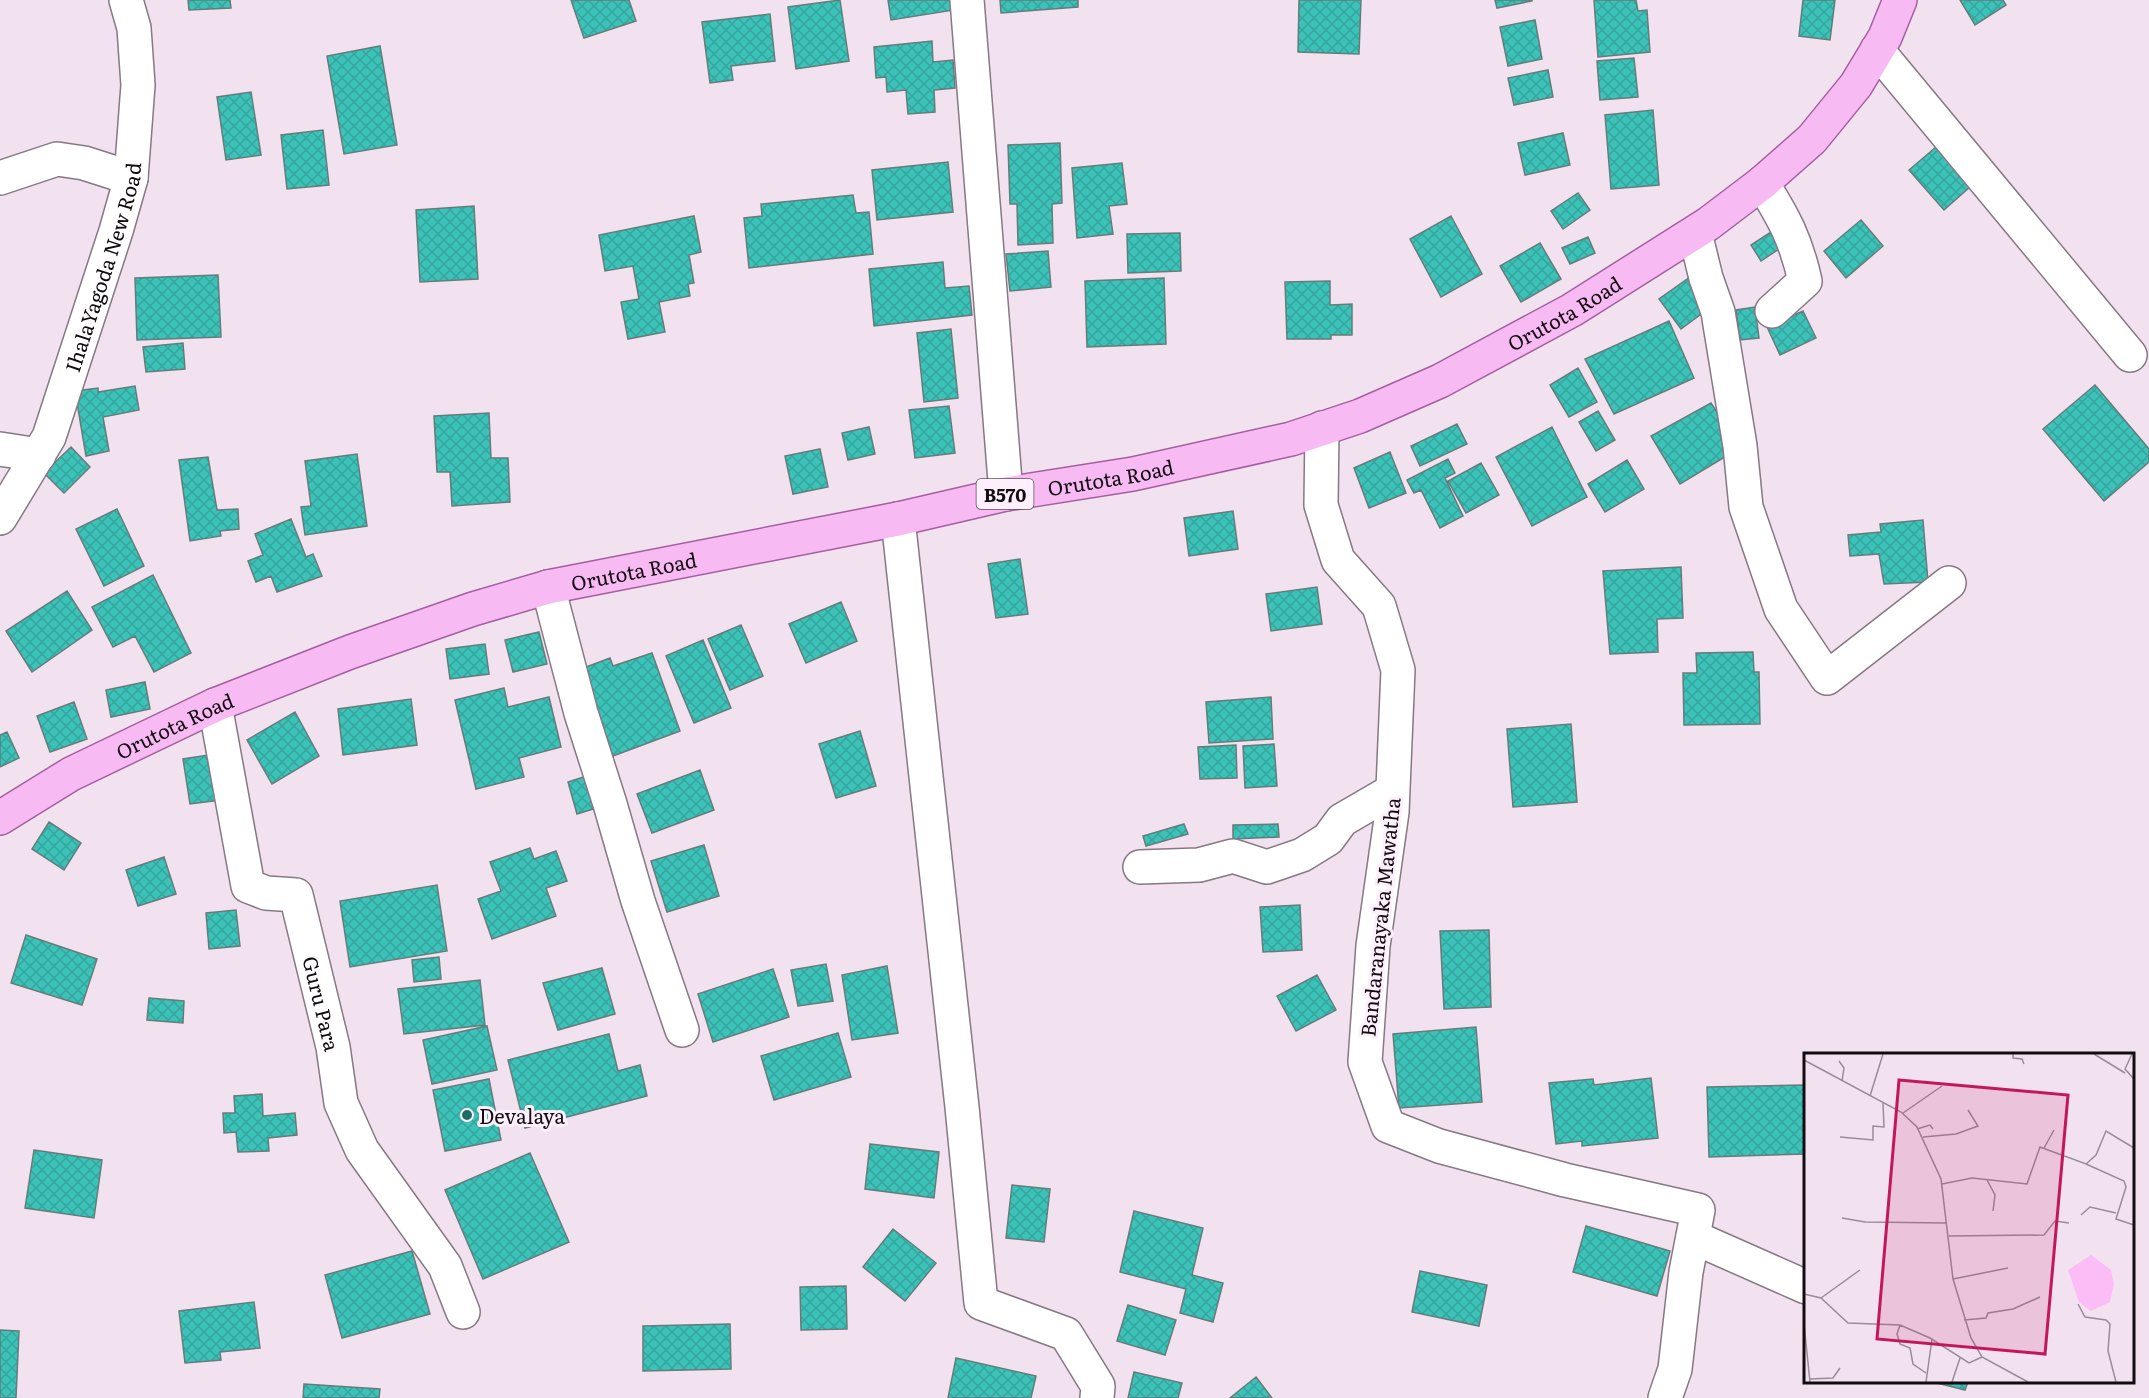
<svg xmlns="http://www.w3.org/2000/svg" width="2149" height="1398" font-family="Literata,serif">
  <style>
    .building { fill: url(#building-cross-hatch); stroke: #667c7a; stroke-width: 1.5 }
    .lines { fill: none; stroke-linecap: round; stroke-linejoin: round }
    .minor-casing { stroke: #867884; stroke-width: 36 }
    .major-casing { stroke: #a45f9f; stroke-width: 36 }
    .minor { stroke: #fff; stroke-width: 33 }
    .major { stroke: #f8baf3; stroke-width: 33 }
    .poi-dot { fill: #206b65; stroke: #fdf0fc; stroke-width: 2 }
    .labels { text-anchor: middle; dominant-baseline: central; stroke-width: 6; stroke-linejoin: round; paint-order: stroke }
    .shield { fill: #fdf0fc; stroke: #585058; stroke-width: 1.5 }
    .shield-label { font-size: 18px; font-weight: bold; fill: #120c11 }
    .street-label { font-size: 20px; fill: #120c11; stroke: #fdf0fc }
    .poi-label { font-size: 20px; fill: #120c11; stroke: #fdf0fc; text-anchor: start }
    .inset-road { fill: none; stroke: #988c97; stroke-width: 1.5 }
    .view { fill: #c2185b; fill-opacity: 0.15; stroke: #c2185b; stroke-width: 3 }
    .inset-edge { fill: none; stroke: #120c11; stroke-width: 3 }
  </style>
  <defs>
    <pattern id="building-cross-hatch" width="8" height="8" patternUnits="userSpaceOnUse" patternTransform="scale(1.5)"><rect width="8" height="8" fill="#3cc2b8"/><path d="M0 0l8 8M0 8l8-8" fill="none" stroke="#34a69d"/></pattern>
  </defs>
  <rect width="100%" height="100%" fill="#f2e2f0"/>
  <path class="building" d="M188,0H230L231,8L189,10Z
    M571,0H629L636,21L584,38Z
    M840,0L849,61L796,69L788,7Z
    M888,0H952L954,10L891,20Z
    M1000,0H1078V7L1001,13Z
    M1299,0H1361L1359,54L1298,52Z
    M1495,0H1532V1L1497,8Z
    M1594,0H1636L1638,11L1647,10L1650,52L1598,57Z
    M1803,0H1835L1830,40L1799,36Z
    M1960,0H2003L2006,5L1975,25Z
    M770,14L775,61L731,66L733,80L710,83L702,22Z
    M1535,20L1542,59L1508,66L1500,27Z
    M932,41L933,62L953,60L955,88L934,90L935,112L908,114L906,90L887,92L886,77L876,78L874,47Z
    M380,46L397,145L344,154L327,56Z
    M1634,58L1638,97L1600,100L1597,61Z
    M1548,70L1553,97L1514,105L1508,78Z
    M251,92L261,155L226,160L217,97Z
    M1653,110L1659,185L1611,189L1605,115Z
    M323,130L329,185L287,189L281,135Z
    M1563,133L1570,165L1525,175L1518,143Z
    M1060,143L1062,203L1052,204L1053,243L1018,245L1017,204H1010L1008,145Z
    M1936,147L1970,187L1944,210L1909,170Z
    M948,162L953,212L877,220L872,170Z
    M1122,163L1127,204L1109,206L1113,234L1077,238L1072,168Z
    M1578,193L1590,210L1563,229L1551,211Z
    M853,195L856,213L869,212L873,254L749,268L744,218L762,216L761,204Z
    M474,206L478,279L420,282L416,210Z
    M694,216L701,252L689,255L694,283L688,284L690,296L659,302L665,332L628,339L621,302L639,299L633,266L605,271L599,235Z
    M1451,216L1482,274L1441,297L1410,239Z
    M1861,220L1883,246L1846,278L1824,251Z
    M1774,230L1785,245L1761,261L1751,245Z
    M1180,233L1181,271L1128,273L1127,234Z
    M1588,237L1595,253L1570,264L1562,248Z
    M1540,243L1561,279L1521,302L1500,266Z
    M1048,251L1051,287L1010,291L1006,254Z
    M943,262L945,288L969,286L972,315L874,326L869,269Z
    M218,275L221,337L137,340L135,278Z
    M1690,277L1712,306L1681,329L1659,299Z
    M1164,278L1166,344L1087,347L1085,281Z
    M1330,281V305L1352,304V335H1331V339H1287L1285,282Z
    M1755,307L1759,338L1740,340L1736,310Z
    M1803,311L1816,338L1780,355L1767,327Z
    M1669,321L1694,378L1614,414L1585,359Z
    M951,329L958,398L924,402L917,333Z
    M183,343L185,369L146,372L143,347Z
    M1578,368L1597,402L1569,417L1550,385Z
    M2095,385L2149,449V462L2104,501L2043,429Z
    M135,386L139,410L103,417L109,451L86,456L75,391L98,388V392Z
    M1711,403L1732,435L1733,452L1680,484L1651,436Z
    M949,406L955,453L915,458L909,410Z
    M1598,411L1615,440L1596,451L1579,422Z
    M489,413L491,458H508L510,502L452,506L450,472H437L434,416Z
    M1457,424L1467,444L1420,466L1411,446Z
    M869,427L875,454L848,460L842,433Z
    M1552,427L1587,497L1532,526L1496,457Z
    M71,447L90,467L64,493L44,473Z
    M820,449L828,487L793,494L785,456Z
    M1390,452L1406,493L1369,508L1354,468Z
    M357,454L367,526L305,535L301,507L311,506L305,461Z
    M208,457L217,510L238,509L239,529L220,531L221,536L190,541L179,460Z
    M1448,459L1455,473L1445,478L1463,516L1440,528L1421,490L1414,493L1407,480Z
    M1627,460L1644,489L1605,512L1588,484Z
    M1481,463L1499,495L1466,513L1448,481Z
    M117,509L144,566L104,586L76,529Z
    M1233,511L1238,549L1189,556L1184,518Z
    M291,519L306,557L313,554L322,576L277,592L271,576L256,582L248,561L263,555L255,534Z
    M1923,520L1928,582L1884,584L1879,554L1850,556L1848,535L1881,532L1880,524Z
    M1020,559L1028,614L996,618L988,564Z
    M1681,567L1683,618L1657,619L1658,652L1610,654L1603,571Z
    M153,575L191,653L154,672L135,636L113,647L92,607Z
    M1317,587L1322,624L1271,631L1266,594Z
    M67,591L92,630L32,672L6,631Z
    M841,602L857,641L806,663L789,624Z
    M741,625L763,676L730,690L708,639Z
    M539,632L547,664L513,672L505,640Z
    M703,640L731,708L694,723L666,656Z
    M485,644L489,674L450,679L446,649Z
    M1753,652L1754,672H1759L1760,724L1684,725L1683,673H1697L1696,653Z
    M652,653L680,731L613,756L581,669L610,658L613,666Z
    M145,682L150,709L111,717L106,690Z
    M504,688L508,707L549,697L561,747L519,758L524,777L476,789L455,700Z
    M1271,697L1273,739L1209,743L1206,702Z
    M411,699L417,745L343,755L338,709Z
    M74,702L87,739L50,752L37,716Z
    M295,712L319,756L272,784L247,740Z
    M1571,724L1577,802L1513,807L1507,729Z
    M860,731L876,786L836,798L819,744Z
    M7,732L19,758L0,767V735Z
    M1274,744L1277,786L1245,788L1243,746Z
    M1236,745L1237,778L1200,779L1198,747Z
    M215,754L221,800L190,804L183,759Z
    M700,770L714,810L652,833L637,794Z
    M593,774L603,806L577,814L568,782Z
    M49,822L81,843L64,870L32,849Z
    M1184,824L1188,834L1146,846L1143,836Z
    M1278,824L1279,837L1233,839V825Z
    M704,845L719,896L667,912L651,861Z
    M530,848L534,859L556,851L567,881L546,888L556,916L492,939L478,899L501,891L490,862Z
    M164,857L176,894L138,906L126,870Z
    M437,885L447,951L350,967L340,901Z
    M1300,905L1302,950L1263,952L1260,907Z
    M236,910L240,946L209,949L206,913Z
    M1489,930L1491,1007L1444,1009L1440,931Z
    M26,935L97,959L82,1005L11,983Z
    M439,957L441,979L414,982L412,960Z
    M826,964L833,1001L798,1006L791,970Z
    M887,966L898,1033L852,1040L842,975Z
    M602,968L615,1014L558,1030L543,983Z
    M773,969L789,1017L713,1042L698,994Z
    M1317,975L1336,1010L1296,1031L1277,996Z
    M480,980L485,1025L404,1034L398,989Z
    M149,998L184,1001L183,1023L147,1020Z
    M487,1026L497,1070L432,1084L423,1040Z
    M1476,1027L1482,1102L1399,1108L1393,1034Z
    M838,1033L851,1077L774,1100L761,1056Z
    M609,1034L618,1071L640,1065L647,1096L525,1128L508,1060Z
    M1651,1078L1658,1138L1582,1146V1141L1556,1144L1549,1083L1593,1079L1594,1085Z
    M489,1079L501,1140L445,1151L433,1090Z
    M1806,1085V1154L1709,1157L1707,1087Z
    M262,1094L263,1116L295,1113L297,1135L268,1138L269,1151L238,1152L236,1132L224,1133L223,1113H235L234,1096Z
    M870,1144L939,1152L934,1198L865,1189Z
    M34,1150L102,1160L94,1218L25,1208Z
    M530,1153L569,1242L483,1279L445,1190Z
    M1012,1185L1050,1189L1044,1242L1006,1238Z
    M1134,1211L1203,1228L1192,1275L1223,1283L1213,1322L1180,1313L1186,1289L1120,1272Z
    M1586,1226L1670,1251L1657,1296L1573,1272Z
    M893,1229L936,1263L905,1301L863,1267Z
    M412,1251L430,1314L342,1338L325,1275Z
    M1420,1271L1487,1285L1479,1326L1412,1312Z
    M846,1286L847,1329L801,1330L800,1287Z
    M254,1302L260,1348L220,1352L221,1360L185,1363L179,1311Z
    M1128,1305L1176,1320L1165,1355L1117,1341Z
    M730,1324L731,1369L643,1371V1326Z
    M0,1330L19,1331L16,1398H0Z
    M956,1358L1036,1376L1031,1398H948Z
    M1134,1372L1182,1383L1178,1398H1128Z
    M1256,1377L1272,1398H1230Z
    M1933,1382H1968L1965,1390Z
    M304,1384L380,1389L379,1398H303Z"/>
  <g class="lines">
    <defs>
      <g id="minor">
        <path d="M967,0L1006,494"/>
        <path d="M1877,50L2130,355"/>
        <path d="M0,178L57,159L84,163L131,178"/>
        <path d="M1762,183C1784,218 1796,240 1805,281L1772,311"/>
        <path d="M1695,233L1706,278L1718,312L1740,446L1746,507L1781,609L1827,678L1949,583"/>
        <path d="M1322,428L1321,505L1338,560L1379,606L1398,670L1392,812L1373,946L1365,1062L1388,1126L1439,1146L1565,1180L1698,1210L1686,1272L1675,1369L1665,1398"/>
        <path d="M0,449L39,455"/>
        <path id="s1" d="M0,518L49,437L116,231L131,178L138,85L134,28L126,0"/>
        <path d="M898,519L962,1107L981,1303L1066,1334L1098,1386L1097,1398"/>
        <path d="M548,587L581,713L610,804L638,901L682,1030"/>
        <path id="s2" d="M215,705L248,886L266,893L296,895L333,1047L341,1103L362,1150L445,1266L463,1312"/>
        <path d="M1140,867L1199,865L1233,856L1267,867L1302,855L1328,839L1342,820L1392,791"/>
        <path d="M1693,1237L1806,1287"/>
      </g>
      <g id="major">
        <path id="s3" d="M0,818L71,774L215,705L350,652L473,609L548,587L898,519L1006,494L1133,474L1291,439L1360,416L1440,381L1572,310L1708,224L1762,183L1812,139L1856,85L1885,37L1900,0"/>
      </g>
    </defs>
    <use href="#minor" class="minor-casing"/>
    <use href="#major" class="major-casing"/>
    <use href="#minor" class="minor"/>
    <use href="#major" class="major"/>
  </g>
  <circle class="poi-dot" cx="467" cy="1115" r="6"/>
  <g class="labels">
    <rect class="shield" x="976.5" y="479" width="57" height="30" rx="4.5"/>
    <g class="shield-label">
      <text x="1005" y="494">B570</text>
    </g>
    <g class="street-label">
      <text stroke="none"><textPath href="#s1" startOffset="273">IhalaYagoda New Road</textPath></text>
      <text stroke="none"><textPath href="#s3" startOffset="1656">Orutota Road</textPath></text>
      <text stroke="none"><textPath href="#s3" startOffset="1170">Orutota Road</textPath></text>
      <text stroke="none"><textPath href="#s3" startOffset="684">Orutota Road</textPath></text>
      <text stroke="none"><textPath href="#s3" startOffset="198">Orutota Road</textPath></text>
      <text transform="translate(1379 917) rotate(-84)">Bandaranayaka Mawatha</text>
      <text stroke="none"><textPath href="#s2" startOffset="345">Guru Para</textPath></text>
    </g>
    <g class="poi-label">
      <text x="479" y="1115">Devalaya</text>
    </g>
  </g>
  <g transform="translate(1804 1053)">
    <rect width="330" height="330" fill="#f2e2f0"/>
    <path d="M287,202L307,217L310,231L306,249L287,258L275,249L264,217Z" fill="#fcbcf5"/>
    <path class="inset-road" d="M209,1V5L218,6L220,11M290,1L321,20M328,1L321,16L330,26M0,7L97,59L113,74L137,126L149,226L167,285L178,304L224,329M35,8L40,15L38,28M66,43L79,1M99,60L138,33M113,76L126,72L129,76M36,84L69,87V73L80,74L79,50M119,84L152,81L174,73L164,57M240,95L250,77M282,111L320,128L322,134L312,166L330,172M183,127L191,142L189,158M138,131L168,125L223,131L236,94L282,111L292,102L302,78L330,95M277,162L286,154L312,160M38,165L61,169L143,170M145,183L240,182L251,168L265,170M149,226L204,215M0,241L17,245L44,270L96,272L126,285L165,310L178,304M17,245L56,217M274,251L281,264L302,267L306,271L304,298L312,329M160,267L182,265L184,260L209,256L236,244M0,271L6,329M96,272L93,281L96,291L106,295L109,311L122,320M6,326L29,325L36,315M122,329L128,286M148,329L156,305"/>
    <path class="view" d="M95,27L264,42L241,301L73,286Z"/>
    <rect width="330" height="330" class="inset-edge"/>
  </g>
</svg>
